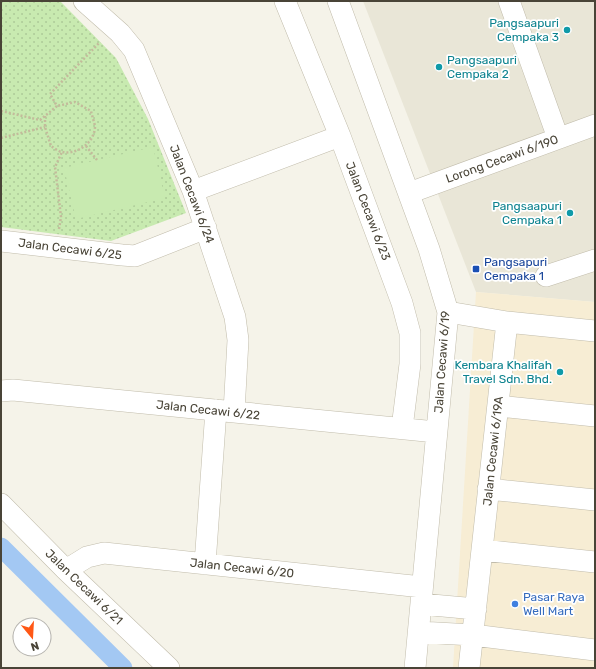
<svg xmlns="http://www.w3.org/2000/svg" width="596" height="669" font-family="Rubik,sans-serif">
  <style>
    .residential { fill: #e9e6d7 }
    .commercial { fill: #f7edd4 }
    .grass { fill: url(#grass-dots) }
    .garden { fill: #c8eab0 }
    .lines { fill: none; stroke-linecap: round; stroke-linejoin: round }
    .canal { stroke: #a3c8f3; stroke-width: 19 }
    .minor-casing { stroke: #c1bcab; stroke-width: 22 }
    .path { stroke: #c3bb9b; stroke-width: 2.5; stroke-dasharray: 2 2; stroke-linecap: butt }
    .minor { stroke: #fff; stroke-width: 21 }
    .culture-dot { fill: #0f9aa8; stroke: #fff; stroke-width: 1.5 }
    .transit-dot { fill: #1a4fb4; stroke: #fff; stroke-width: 1.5 }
    .shop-dot { fill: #3f7fe0; stroke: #fff; stroke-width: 1.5 }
    .labels { text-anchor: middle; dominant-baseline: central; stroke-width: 3.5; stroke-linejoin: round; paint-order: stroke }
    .culture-label { font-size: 12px; fill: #0d838f; stroke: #fff; text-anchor: end }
    .street-label { font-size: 12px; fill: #494437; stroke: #fff }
    .transit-label { font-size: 12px; fill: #164399; stroke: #fff; text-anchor: start }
    .shop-label { font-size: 12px; fill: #366cbe; stroke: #fff; text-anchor: start }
  </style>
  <defs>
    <pattern id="grass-dots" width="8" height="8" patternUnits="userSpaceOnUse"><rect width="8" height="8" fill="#c8eab0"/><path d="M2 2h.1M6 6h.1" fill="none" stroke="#adca98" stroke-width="1.8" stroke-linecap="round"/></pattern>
  </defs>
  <rect width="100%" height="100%" fill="#f5f3e9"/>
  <path class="residential" d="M363,1H595V302L476,292Z"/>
  <path class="commercial" d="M476,292L595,302V668H453Z"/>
  <path class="grass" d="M1,1H60L116,58L148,119L186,213L111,241L1,227Z"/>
  <path class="garden" d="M153,147L165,198L76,219L64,168Z"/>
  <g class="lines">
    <path class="canal" d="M1,547L123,668"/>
    <defs>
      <path id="minor" d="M84,1L120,33L134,50L193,191L235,317L238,340L234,412
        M285,1L340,136L402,303L410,333V364L402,428
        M338,1L429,249L448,312L415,668
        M509,1L558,138
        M193,191L340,136
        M409,193L595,125
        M1,241L122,255L135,256L206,228
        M546,276L595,260
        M448,312L507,322L595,331
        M1,391L13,390L436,432
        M498,406L595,416
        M488,489L595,500
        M1,504L66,570L169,668
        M482,550L595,562
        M205,564L216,410
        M66,570L87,557L104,553L422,587
        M421,604L476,609
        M419,632L473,635L595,650
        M469,668L507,322"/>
    </defs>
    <use href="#minor" class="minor-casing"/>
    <path class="path" d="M1,111L40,120L57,106L50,94L100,42
      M45,116V127L51,146C54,148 59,152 62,152C78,155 95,142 95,126C94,121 92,116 91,111L75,102L57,106
      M1,138L45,127
      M86,146L97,160
      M59,229L61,217L55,167L62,152"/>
    <use href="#minor" class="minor"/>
  </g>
  <g class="culture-dot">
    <circle cx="567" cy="30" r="4"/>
    <circle cx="439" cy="67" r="4"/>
    <circle cx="570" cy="213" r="4"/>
    <circle cx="560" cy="372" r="4"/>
  </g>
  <rect class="transit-dot" x="472" y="265" width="8" height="8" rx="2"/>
  <circle class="shop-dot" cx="515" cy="604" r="4"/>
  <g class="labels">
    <g class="culture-label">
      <text x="559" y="23">Pangsaapuri<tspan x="559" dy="14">Cempaka 3</tspan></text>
      <text x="447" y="60" text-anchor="start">Pangsaapuri<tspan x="447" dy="14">Cempaka 2</tspan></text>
      <text x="562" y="206">Pangsaapuri<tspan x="562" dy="14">Cempaka 1</tspan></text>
      <text x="552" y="365">Kembara Khalifah<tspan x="552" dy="14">Travel Sdn. Bhd.</tspan></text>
    </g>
    <g class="street-label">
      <text transform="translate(502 159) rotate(-20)">Lorong Cecawi 6/19O</text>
      <text transform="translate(192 194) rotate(69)">Jalan Cecawi 6/24</text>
      <text transform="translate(368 211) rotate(69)">Jalan Cecawi 6/23</text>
      <text transform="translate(70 249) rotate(7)">Jalan Cecawi 6/25</text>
      <text transform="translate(442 362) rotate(-86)">Jalan Cecawi 6/19</text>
      <text transform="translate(208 410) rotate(6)">Jalan Cecawi 6/22</text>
      <text transform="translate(493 451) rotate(-84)">Jalan Cecawi 6/19A</text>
      <text transform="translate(242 568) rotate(6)">Jalan Cecawi 6/20</text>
      <text transform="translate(84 587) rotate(44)">Jalan Cecawi 6/21</text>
    </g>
    <g class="transit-label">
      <text x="484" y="262">Pangsapuri<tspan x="484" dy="14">Cempaka 1</tspan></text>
    </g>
    <g class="shop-label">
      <text x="523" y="597">Pasar Raya<tspan x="523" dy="14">Well Mart</tspan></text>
    </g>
  </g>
  <rect width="596" height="669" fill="none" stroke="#494437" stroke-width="4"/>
  <g transform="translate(32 637) rotate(162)"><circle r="19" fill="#ffffff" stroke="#b6b4af"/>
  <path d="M0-3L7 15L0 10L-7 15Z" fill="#ff5816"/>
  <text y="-6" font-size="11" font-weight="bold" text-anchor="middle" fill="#494437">N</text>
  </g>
</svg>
